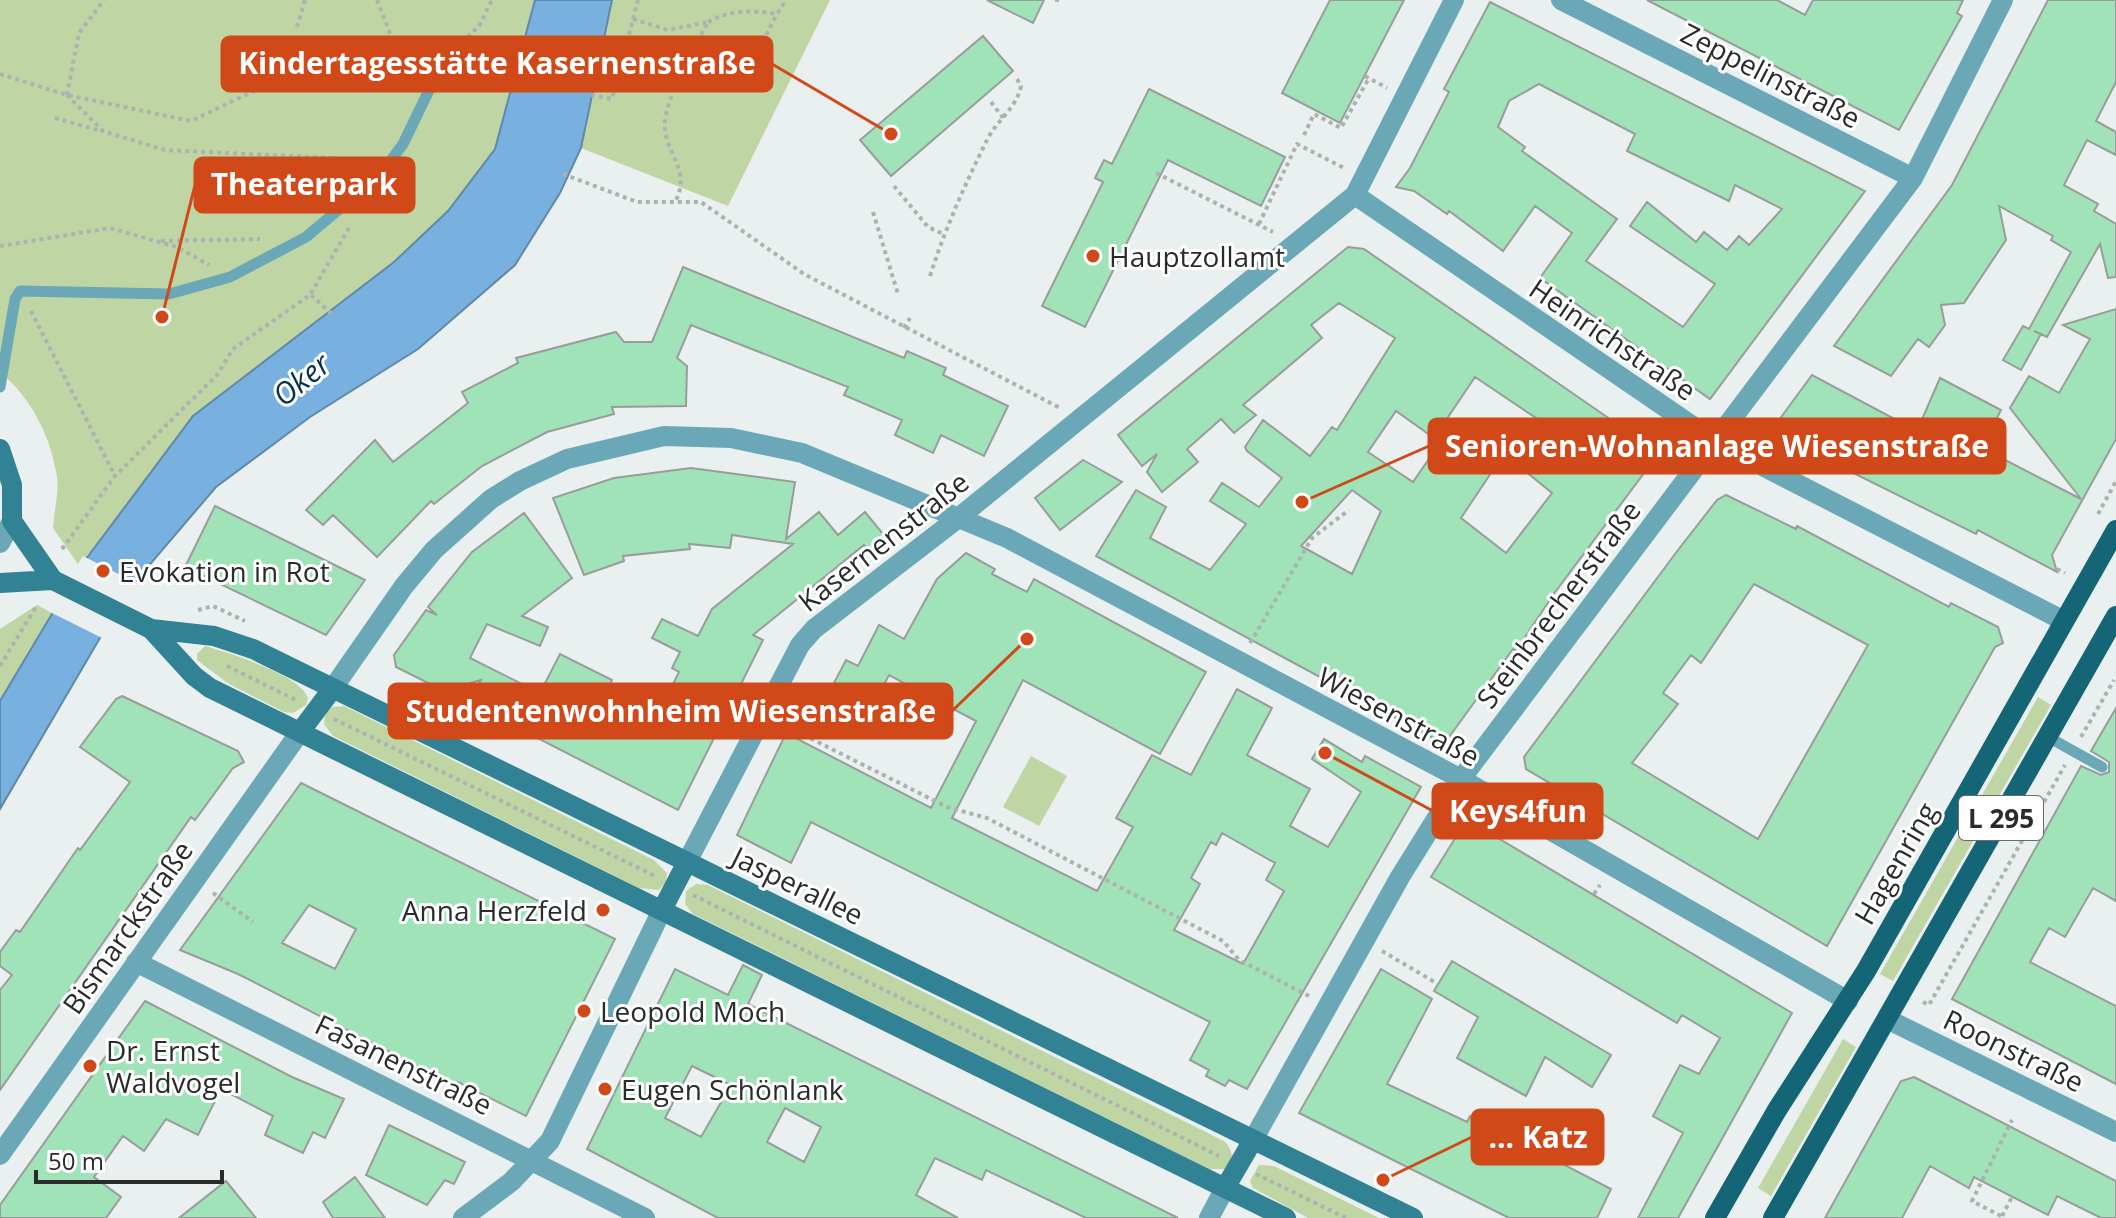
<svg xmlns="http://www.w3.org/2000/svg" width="2116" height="1218" font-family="'Open Sans',sans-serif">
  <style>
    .green { fill: #c0d5a4 }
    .water { fill: #78b0df; stroke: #6188a9; stroke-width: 2 }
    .pier { fill: #e9f0ef }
    .building { fill: #a0e3b8; stroke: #999d9a; stroke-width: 2; fill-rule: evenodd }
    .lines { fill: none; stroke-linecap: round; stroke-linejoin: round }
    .path { stroke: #adb2b1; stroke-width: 4; stroke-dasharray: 4 4; stroke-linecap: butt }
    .lane { stroke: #6aa8b7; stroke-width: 11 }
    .street { stroke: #6aa8b7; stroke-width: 20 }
    .secondary { stroke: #318294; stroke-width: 20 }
    .primary { stroke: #146575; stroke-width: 20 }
    .poi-dot { fill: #d14919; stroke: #fff; stroke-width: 3 }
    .labels { text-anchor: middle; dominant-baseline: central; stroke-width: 6; stroke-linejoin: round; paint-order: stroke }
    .shield { fill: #fff; stroke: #6a6b6b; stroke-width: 2 }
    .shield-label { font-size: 26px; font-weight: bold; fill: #2a2c2c }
    .street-label { font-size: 28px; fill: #2a2c2c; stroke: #fff }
    .poi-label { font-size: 28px; fill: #2a2c2c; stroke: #fff; text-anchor: start }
    .water-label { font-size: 30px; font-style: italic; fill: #033250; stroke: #fff }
    .leader { fill: none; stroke: #d14919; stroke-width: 3 }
    .callout-dot { fill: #d14919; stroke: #fff; stroke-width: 3 }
    .callout { fill: #d14919; stroke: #d14919; stroke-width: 3 }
    .callout-label { font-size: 30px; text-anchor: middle; font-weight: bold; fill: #fff }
  </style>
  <rect width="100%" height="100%" fill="#e9f0ef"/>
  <path class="green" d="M0,0H535L495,149L448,211L80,567L53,528C54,512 59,492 57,477C51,436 31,398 0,372Z
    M612,0H830L728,206L581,148Z
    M37,605L52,613L0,701V629Z
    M205,646C229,653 301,675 308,698L306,705L293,713L284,712L229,684L197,660V654Z
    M2038,697L2051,705L1893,981L1880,974Z
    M344,706L654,860L667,873L666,882L659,890L639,888L333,736L324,724L325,714L332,707Z
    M1031,756L1067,776L1039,826L1003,807Z
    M696,884L708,885L1224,1141C1234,1151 1234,1160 1225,1169H1209L693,914L685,904L686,891Z
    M1843,1039L1856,1047L1771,1196L1758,1188Z
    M1259,1165L1274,1166L1379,1218H1308L1253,1188L1250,1181Z"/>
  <path class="water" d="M535,0H612L581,148L560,193L515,265L418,349L310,417L216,487L128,590L0,809V701L80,567L193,416L394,262L448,211L495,149Z"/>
  <path class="pier" d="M83,556L138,584L106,640L48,611Z"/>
  <path class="building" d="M987,0H1044L1033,23Z
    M1330,0H1404L1340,123L1282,93Z
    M1647,0H1777L1805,15L1813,0H1963L1957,13L1962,16L1899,130Z
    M2048,0H2116V82L2096,121L2116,132V155L2087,140L2064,185L2098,204L2094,211L2116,224V277L2108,278L2100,244L2047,337L2034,331L2041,334L2021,370L2003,360L2023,326L2029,329L2071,252L2051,240L2053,236L1999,206L2006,240L1964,303L1941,305L1945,325L1929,347L1918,339L1891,376L1834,346L1952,185Z
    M1490,2L1865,191L1710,399L1540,278L1572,233L1535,206L1503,251L1449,211L1447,214L1414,191L1396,187L1410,168L1449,92L1444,89ZM1539,84L1635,134L1627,151L1729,201L1735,185L1782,209L1749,245L1739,236L1727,250L1704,232L1696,242L1647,202L1630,226L1715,284L1683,327L1586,261L1617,219L1522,151L1525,147L1498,127L1509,101Z
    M983,36L1013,71L891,176L860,140Z
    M1149,89L1285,157L1261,206L1168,160L1085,327L1042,306L1103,182L1095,178L1104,160L1112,164Z
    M1348,247L1364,249L1659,453L1553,595L1516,651L1513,649L1444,744L1096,556L1136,490L1166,507L1150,538L1210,570L1246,524L1210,501L1222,483L1259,507L1282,478L1247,451L1245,447L1263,420L1310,456L1332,427L1337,430L1395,338L1339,303L1311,325L1322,338L1243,405L1256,415L1234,433L1221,419L1187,449L1198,462L1162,492L1147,472L1157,454L1142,466L1118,435ZM1475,377L1539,420L1508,457L1552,493L1506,553L1461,518L1493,470L1444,437L1413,482L1368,452L1396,411L1434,438ZM1352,490L1381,511L1352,574L1301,546Z
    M683,267L904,358L907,351L946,368L943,375L1008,406L984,456L941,435L933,453L895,435L902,420L844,395L848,387L691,325L677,358L687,366L686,406L612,407L614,414L547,432L482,466L434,504L431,501L377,557L333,515L323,525L306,510L375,440L393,462L468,403L462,392L518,363L516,358L616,332L624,342H652Z
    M2116,309V439L2052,555L2057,572L1978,530L1976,534L1783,438L1779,420L1812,375L1917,431L1940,378L2001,410L1982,448L2081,499L2010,408L2029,376L2059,393L2090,339L2063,325Z
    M1083,460L1122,482L1060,530L1035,498Z
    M691,468L795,482L786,539L819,512L838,535L865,512L888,540L871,553L864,545L753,635L763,640L678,810L469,703L481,680L444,691L396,667L394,655L426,610L437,615L428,607L472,552L524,513L572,578L522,616L548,627L540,646L487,624L470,658L540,693L560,654L612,680L607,691L657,717L679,672L672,668L680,652L652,638L662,619L698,636L712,609L793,544L732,535L730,548L689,544L690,549L623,556L624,561L584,575L553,498L614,478Z
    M1726,495L1796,529L1797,526L1949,607L1951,603L1998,627L2003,643L1995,647L1827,946L1526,769L1524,757L1678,550L1717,500ZM1754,584L1868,645L1758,839L1632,763L1678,704L1663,693L1691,655L1701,663Z
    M215,506L365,580L326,635L185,567Z
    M966,553L995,569L992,574L1027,592L1034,579L1206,672L1160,754L1023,680L952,818L1097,891L1133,827L1116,818L1152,755L1191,775L1237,689L1272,708L1247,755L1310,789L1290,826L1328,847L1361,792L1312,759L1324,739L1362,762L1365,756L1421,787L1247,1089L1229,1080L1225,1086L1206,1076L1209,1070L1190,1060L1210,1022L811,822L791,863L737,835L786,733L931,808L976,721L889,675L863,725L823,704L846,660L858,666L879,625L904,639L937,579ZM1222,833L1275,863L1266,880L1284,891L1243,964L1174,930L1200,884L1191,878L1211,842L1216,845Z
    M122,696L238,751L244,762L233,768L195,820L191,817L0,1090V990L12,975L0,966V952L16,930L20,932L78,848L80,850L130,782L80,747L116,699Z
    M2116,708V901L2093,888L2065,937L2049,928L2030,962L2116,1006V1084L1952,999L2081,766L2101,775L2109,772V762L2091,751Z
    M301,783L615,939L526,1116L458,1082L456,1086L238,974L180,950ZM309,905L356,929L335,969L282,943Z
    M1471,822L1792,1013L1678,1218H1638L1683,1133L1653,1116L1680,1065L1699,1074L1720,1038L1682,1015L1677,1023L1431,877L1464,824Z
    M1452,961L1611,1055L1592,1087L1545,1057L1526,1096L1457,1058L1478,1017L1434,991Z
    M743,965L762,975L748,1004L1178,1218H1086L986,1170L982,1180L935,1158L916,1195L958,1218H718L587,1149L675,969L728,995ZM692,1066L731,1085L701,1137L665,1118ZM785,1108L821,1127L804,1162L767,1142Z
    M1381,969L1432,999L1387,1084L1467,1122L1470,1116L1611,1189L1597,1218H1509L1299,1113Z
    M145,1001L292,1077L344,1099L325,1138L313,1132L303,1153L265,1135L273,1116L221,1089L198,1135L166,1119L144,1151L123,1136L94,1177L121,1197L106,1218H0V1205Z
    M1914,1077L2116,1181V1218H2101L2057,1196L2048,1215L1974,1177L1969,1188L1930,1166L1902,1218H1825L1901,1081Z
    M389,1125L465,1162L454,1184L445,1180L427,1205L366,1175Z
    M355,1177L385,1218H333L323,1202Z
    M226,1181L256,1218H179Z"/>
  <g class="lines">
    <path class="path" d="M377,0L411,87
      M1055,0H1059
      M633,19L668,30L708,22C692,53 670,86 665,121C662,151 692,169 676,200
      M708,22C728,10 755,10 777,14L786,0
      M297,27L305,0
      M462,43L479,26L492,0
      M759,49L777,14
      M0,74L67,95L191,121L258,89
      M1365,76L1387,88
      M67,95L103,131L165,150L332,158L361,167
      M67,95L79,33L104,0
      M591,95L612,99L638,0
      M991,102L1004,119
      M55,118L101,131
      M1304,135L1314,114L1341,128L1369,78
      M1156,173L1273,232
      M563,174L637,202H701L804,274L1060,408
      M894,186L928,227L943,234
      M873,212L898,294
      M1259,224L1297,144L1344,168
      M161,241L260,239
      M0,246L110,228L177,247L209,265
      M930,276C945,229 966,182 988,138C998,119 1016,109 1021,86L1016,77
      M311,295L333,315
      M31,311L115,476
      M904,328L910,318
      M2098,514L2116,481
      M62,549L115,476L217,375L233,349L310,295L350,226
      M2057,569L2065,573
      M198,610L213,606L245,621
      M1250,643L1312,538L1349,510
      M0,666L37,605
      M227,666L298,701
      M334,719L657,877
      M782,724L947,807L987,818L1223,941L1239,960L1309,996
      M2081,737L2114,680
      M213,893L253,922
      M1594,894L1600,885
      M693,895L1219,1156
      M1382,951L1438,984
      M1923,1002L1929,1005L2065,765
      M1256,1174L1346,1218
      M2001,1216L1972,1201L2012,1120
      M2002,1216L2012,1197"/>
    <path class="lane" d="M0,387L15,299L20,291L169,294L230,277L306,237L381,174L403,144L447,53
      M2048,737L2102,767"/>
    <path class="street" d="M1561,0L1913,178
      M1355,195L1716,442L2064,621
      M0,543L12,521
      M333,688L404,586L434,550L491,499L520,481L567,459L664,436L731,438L802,453L1007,538L1461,779L1848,1001
      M687,862L800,645L814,629L957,519L1355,195L1454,0
      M136,962L645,1218
      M1887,1019L2116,1132
      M1253,1140L1400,877L1461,779L1913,178L2003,0
      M0,1155L300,732
      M463,1218L511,1182L550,1141L662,910
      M1209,1218L1225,1188"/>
    <path class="secondary" d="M0,449L12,485V521L53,580L151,629L194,676L210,688L1286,1218
      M0,583L53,580
      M151,629L214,636L253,649L1413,1218
      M300,732L333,688
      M662,910L687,862
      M1225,1188L1253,1140"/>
    <path class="primary" d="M1715,1218L1777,1110L1866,971L2116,530
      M1773,1218L2116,616"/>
  </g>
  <g class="poi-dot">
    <circle cx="1093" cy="256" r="8"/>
    <circle cx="103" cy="571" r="8"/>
    <circle cx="603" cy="910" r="8"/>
    <circle cx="584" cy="1011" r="8"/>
    <circle cx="90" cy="1066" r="8"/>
    <circle cx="605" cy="1089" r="8"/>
  </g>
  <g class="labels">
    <rect class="shield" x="1959" y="796" width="84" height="44" rx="6"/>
    <g class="shield-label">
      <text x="2001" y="818">L 295</text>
    </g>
    <g class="street-label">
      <text transform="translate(1771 75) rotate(27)">Zeppelinstraße</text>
      <text transform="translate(1613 339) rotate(34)">Heinrichstraße</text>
      <text transform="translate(883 541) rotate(-38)">Kasernenstraße</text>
      <text transform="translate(1558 604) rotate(-53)">Steinbrecherstraße</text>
      <text transform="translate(1399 716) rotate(28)">Wiesenstraße</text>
      <text transform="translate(1895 863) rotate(-60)">Hagenring</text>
      <text transform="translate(798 885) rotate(26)">Jasperallee</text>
      <text transform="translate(127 927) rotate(-55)">Bismarckstraße</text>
      <text transform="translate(2014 1050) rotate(26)">Roonstraße</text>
      <text transform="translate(404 1064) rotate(26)">Fasanenstraße</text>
    </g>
    <g class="poi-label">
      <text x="1109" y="256">Hauptzollamt</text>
      <text x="119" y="571">Evokation in Rot</text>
      <text x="587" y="910" text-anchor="end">Anna Herzfeld</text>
      <text x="600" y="1011">Leopold Moch</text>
      <text x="106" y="1050">Dr. Ernst<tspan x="106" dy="32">Waldvogel</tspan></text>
      <text x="621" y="1089">Eugen Schönlank</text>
    </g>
    <g class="water-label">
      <text transform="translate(301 379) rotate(-39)">Oker</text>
    </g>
  </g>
  <path class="leader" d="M891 134L772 64M162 317L195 185M1302 502L1429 446M1027 639L952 711M1325 753L1433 811M1383 1180L1472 1137"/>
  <g class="callout-dot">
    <circle cx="891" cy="134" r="8"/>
    <circle cx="162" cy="317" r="8"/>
    <circle cx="1302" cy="502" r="8"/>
    <circle cx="1027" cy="639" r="8"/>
    <circle cx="1325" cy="753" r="8"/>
    <circle cx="1383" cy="1180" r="8"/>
  </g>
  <g class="callout">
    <rect x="222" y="37" width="550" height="54" rx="8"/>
    <rect x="195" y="158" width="219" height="54" rx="8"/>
    <rect x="1429" y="419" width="576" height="54" rx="8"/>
    <rect x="389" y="684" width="563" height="54" rx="8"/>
    <rect x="1433" y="784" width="169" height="54" rx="8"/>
    <rect x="1472" y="1110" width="131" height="54" rx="8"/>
  </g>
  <g class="callout-label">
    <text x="497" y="74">Kindertagesstätte Kasernenstraße</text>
    <text x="304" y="195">Theaterpark</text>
    <text x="1717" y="457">Senioren-Wohnanlage Wiesenstraße</text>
    <text x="671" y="722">Studentenwohnheim Wiesenstraße</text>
    <text x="1518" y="822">Keys4fun</text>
    <text x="1538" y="1148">... Katz</text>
  </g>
  <path d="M36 1170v12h186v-12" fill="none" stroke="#2a2c2c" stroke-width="4"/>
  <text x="48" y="1170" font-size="24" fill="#2a2c2c" stroke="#ffffff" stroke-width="6" paint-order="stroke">50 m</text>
</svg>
